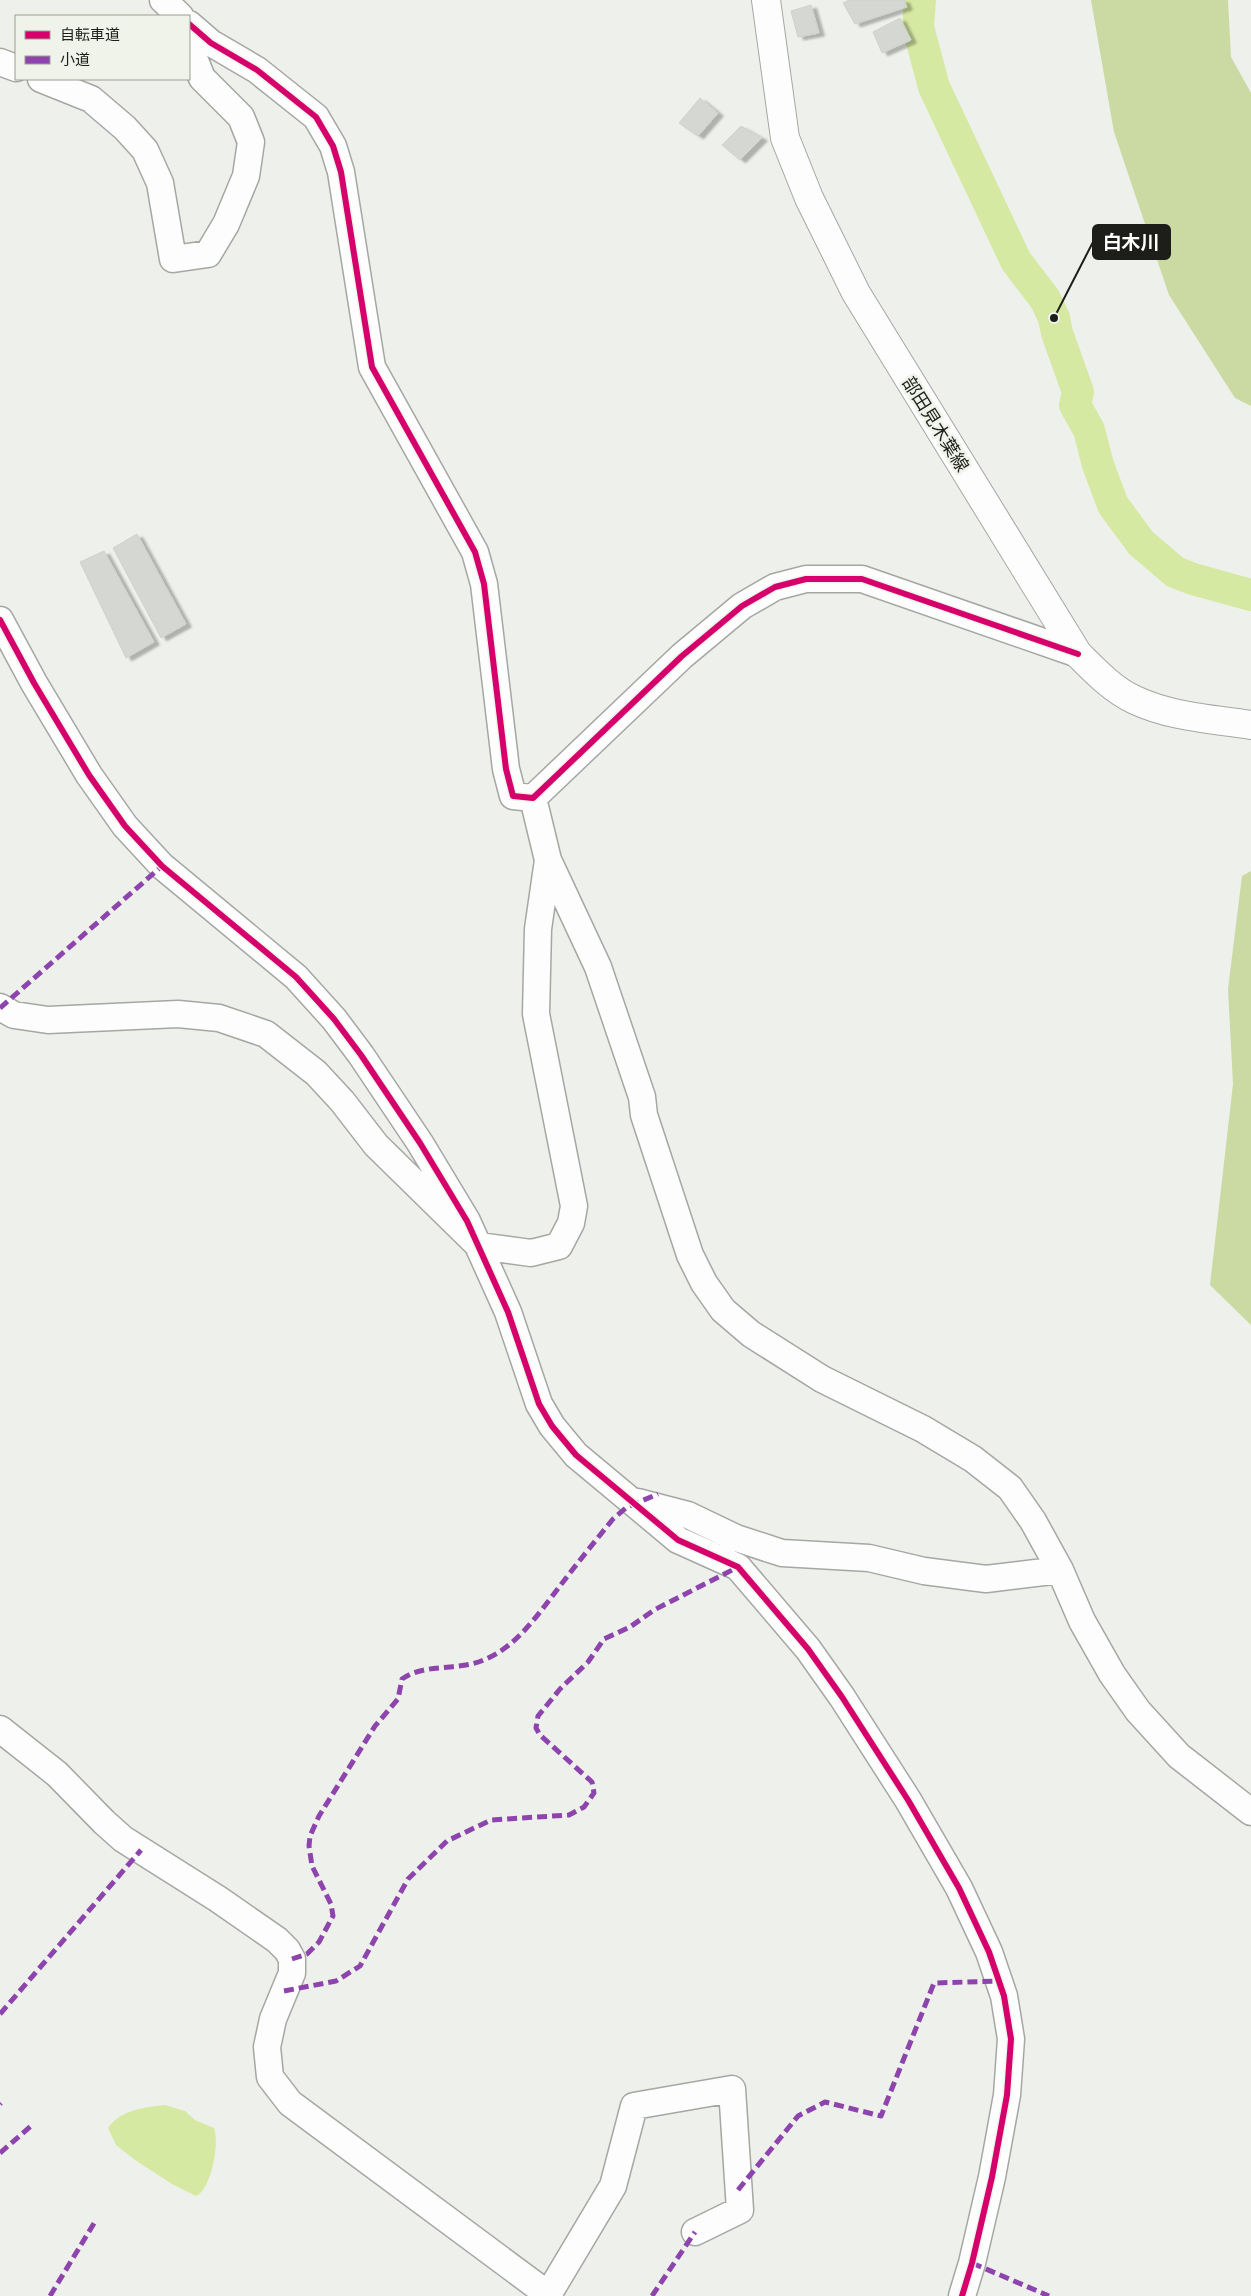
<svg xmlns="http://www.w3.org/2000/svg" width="1251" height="2296" font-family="'Titillium Web','Noto Sans JP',sans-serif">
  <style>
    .forest { fill: #cbd9a2 }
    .water { fill: #d6e9a3 }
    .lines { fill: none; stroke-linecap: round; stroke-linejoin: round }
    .river { stroke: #d6e9a3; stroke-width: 32 }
    .building { fill: #d5d7d2; stroke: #cfd1cd; filter: url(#shadow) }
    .minor-casing { stroke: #a5a7a3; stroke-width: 29 }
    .major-casing { stroke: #a5a7a3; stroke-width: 30 }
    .minor { stroke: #fcfdfc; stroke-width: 26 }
    .major { stroke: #fcfdfc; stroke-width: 28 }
    .quiet { stroke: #8e44ad; stroke-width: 5; stroke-dasharray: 10 5; stroke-linecap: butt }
    .cycleway-casing { stroke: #eff3e9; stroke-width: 9 }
    .cycleway { stroke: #d6006c; stroke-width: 6 }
    .labels { text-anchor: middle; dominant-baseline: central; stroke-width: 5; stroke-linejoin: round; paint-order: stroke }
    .street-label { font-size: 18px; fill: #1d1e1a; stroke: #eff3e9 }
    .leader { fill: none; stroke: #1d1e1a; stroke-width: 2 }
    .callout-dot { fill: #1d1e1a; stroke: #eff3e9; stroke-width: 2 }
    .callout { fill: #1d1e1a; stroke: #1d1e1a; stroke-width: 2 }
    .callout-label { font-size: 19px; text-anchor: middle; font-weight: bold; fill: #fff }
  </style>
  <defs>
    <filter id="shadow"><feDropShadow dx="5.5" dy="3" stdDeviation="1" flood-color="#0004"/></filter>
  </defs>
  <rect width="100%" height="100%" fill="#eef1eb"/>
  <path class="forest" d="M1091,0H1228L1231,57L1251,93V406L1235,398L1169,295L1114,132Z
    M1251,871V1325L1210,1285L1233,1084L1228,989L1242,876Z"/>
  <path class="water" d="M165,2105L185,2111L195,2120L214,2128C220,2143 211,2190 196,2196L172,2184L135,2160L116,2145L108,2128C120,2110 146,2107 165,2105Z"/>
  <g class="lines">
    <path class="river" d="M920,0L918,27L934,87L1016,261L1045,299L1054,318L1057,333L1078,392L1075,405L1089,430L1098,465L1113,505L1141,543L1175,572L1193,579L1251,595"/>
  </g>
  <path class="building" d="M849,0H904L907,7L855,24L843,3Z
    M811,5L819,33L798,37L791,11Z
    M900,18L911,40L882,53L873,32Z
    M700,98L718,113L698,136L679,123Z
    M741,126L762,138L740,160L722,145Z
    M137,534L186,624L161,638L113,548Z
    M104,551L154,642L126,658L80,562Z"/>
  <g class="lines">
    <defs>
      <path id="minor" d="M163,0L180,16
        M189,24L211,43L257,70L316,117L333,146L341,172L372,367L475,552L484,584L506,769L513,796L533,798L682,656L742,606L775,587L806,579H862L1078,654
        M0,62L16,68
        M41,79L91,99L125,128L145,150L160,183L173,259L208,254L226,224L246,176L251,142L241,117L202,78L192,53V27
        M0,620L34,683L89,775L125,826L162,866L296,977L334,1019L361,1055L420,1143L467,1221L508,1312L539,1404L552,1426L576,1455L678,1540L738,1567L808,1649L842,1697L908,1800L959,1888L989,1952L1004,1996L1011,2039L1007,2095L992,2177L972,2263L962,2296
        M533,798L548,860L598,967L642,1097L644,1115L690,1255L704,1283L723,1310L751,1334L822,1379L923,1429L973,1459L1010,1488L1033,1521L1060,1570L1082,1621L1112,1674L1138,1711L1179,1756L1251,1812
        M0,1007L14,1015L48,1020L178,1014L219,1018L266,1034L316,1073L342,1101L376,1145L479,1246L531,1253L559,1246L571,1223L574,1206L536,1014L538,929L548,860
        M638,1502L688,1515L736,1538L782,1553L869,1558L924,1571L986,1579L1060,1570
        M0,1729L57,1774L104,1822L123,1839L218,1899L277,1940L287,1950L292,1959V1973L273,2019L267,2047L270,2077L290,2103L550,2296
        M548,2295L613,2186L634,2106L732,2089L740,2210L695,2232"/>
      <path id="major" d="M766,0L785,138L809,198L856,293L1078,654C1095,671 1113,690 1135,700C1171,717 1213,719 1251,725"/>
    </defs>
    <use href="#minor" class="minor-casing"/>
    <use href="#major" class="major-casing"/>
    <use href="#minor" class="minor"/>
    <use href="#major" class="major"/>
    <path class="quiet" d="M0,1008L162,866
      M292,1959L307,1954L319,1942L333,1916L331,1904L312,1866L309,1846L310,1836L319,1816L375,1726L398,1699L402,1679C427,1662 459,1672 486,1659C519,1645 541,1610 563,1582C579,1561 596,1540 613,1519L627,1507L658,1494
      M284,1991L336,1981L360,1966L408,1879L447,1841L491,1820L569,1815L584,1807L594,1793L592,1782L540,1735L536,1728L538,1716L560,1689L588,1662L604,1639L630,1627L654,1610L738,1567
      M0,2014L141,1850
      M0,2104L1,2103
      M0,2153L31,2126
      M738,2190L798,2116L825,2102L881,2116L934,1983L999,1981
      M972,2263L1049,2296
      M50,2296L96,2220
      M652,2296L695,2232"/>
    <defs>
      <path id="cycleway" d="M189,24L211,43L257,70L316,117L333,146L341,172L372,367L475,552L484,584L506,769L513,796L533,798L682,656L742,606L775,587L806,579H862L1078,654
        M0,620L34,683L89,775L125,826L162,866L296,977L334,1019L361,1055L420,1143L467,1221L508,1312L539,1404L552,1426L576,1455L678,1540L738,1567L808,1649L842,1697L908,1800L959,1888L989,1952L1004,1996L1011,2039L1007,2095L992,2177L972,2263L962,2296"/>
    </defs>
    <use href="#cycleway" class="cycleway-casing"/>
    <use href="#cycleway" class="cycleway"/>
  </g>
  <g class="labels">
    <g class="street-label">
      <text transform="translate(936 424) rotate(58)">部田見木葉線</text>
    </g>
  </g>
  <path class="leader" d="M1054 318L1093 242"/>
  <circle class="callout-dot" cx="1054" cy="318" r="5"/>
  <rect class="callout" x="1093" y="225" width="77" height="34" rx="5"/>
  <g class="callout-label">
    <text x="1131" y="249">白木川</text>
  </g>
  <rect x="15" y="15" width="175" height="65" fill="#eff3e9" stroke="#9b9e96"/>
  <rect x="25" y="31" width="25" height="8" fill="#d6006c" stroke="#9b9e96"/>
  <text x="60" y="40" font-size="15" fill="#1d1e1a">自転車道</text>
  <rect x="25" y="56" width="25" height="8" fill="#8e44ad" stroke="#9b9e96"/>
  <text x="60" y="65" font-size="15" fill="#1d1e1a">小道</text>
</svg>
